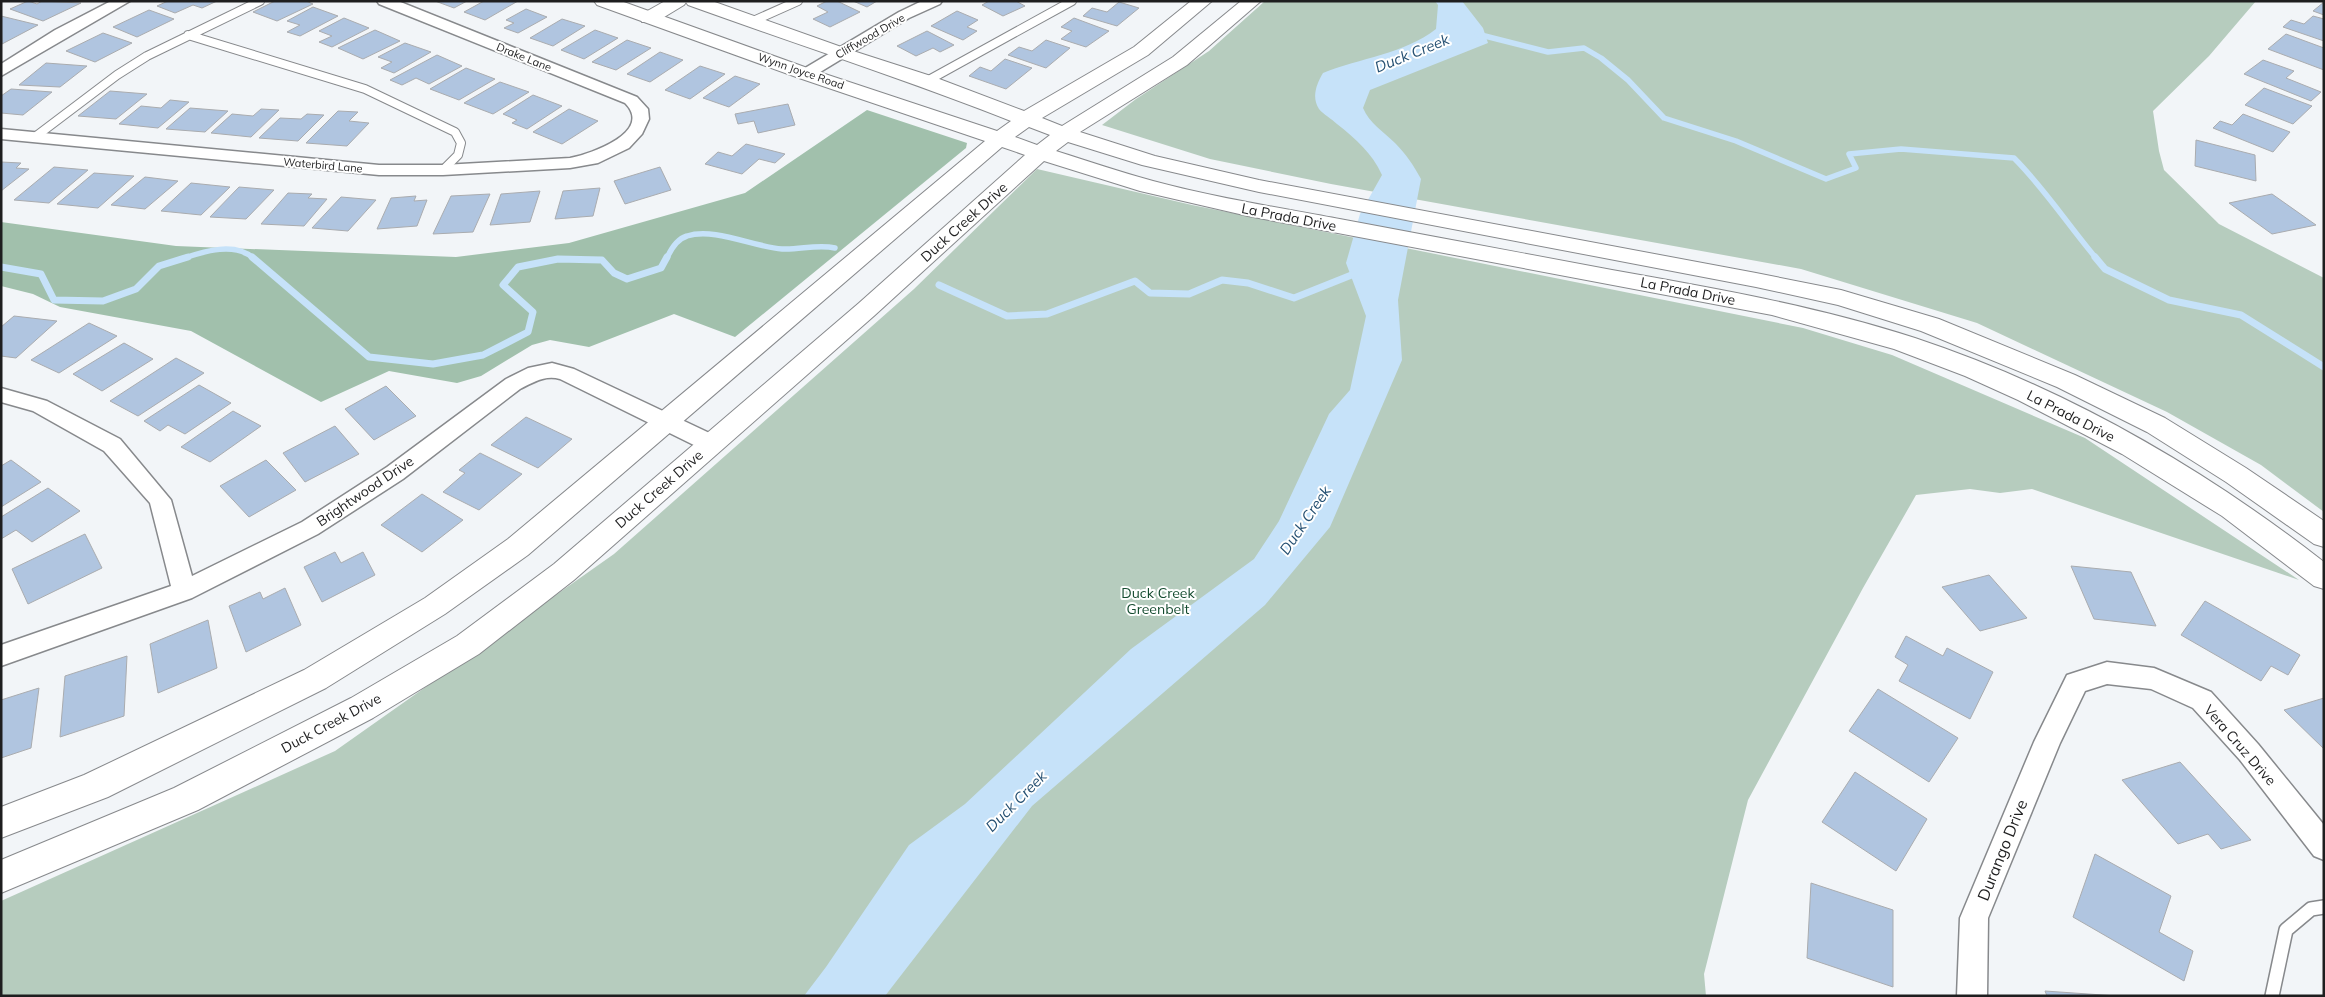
<svg xmlns="http://www.w3.org/2000/svg" width="2325" height="997" font-family="Mulish,sans-serif">
  <style>
    .green { fill: #b6ccbe }
    .forest { fill: #a1c0ac }
    .water { fill: #c6e2f9 }
    .lines { fill: none; stroke-linecap: round; stroke-linejoin: round }
    .stream-far1 { stroke: #c6e2f9; stroke-width: 5.5 }
    .stream { stroke: #c6e2f9; stroke-width: 7 }
    .building { fill: #b0c5e0; stroke: #aaacaf }
    .service-far1-casing { stroke: #87898c; stroke-width: 10 }
    .service-casing { stroke: #87898c; stroke-width: 16 }
    .minor-casing { stroke: #87898c; stroke-width: 3 }
    .tertiary-casing { stroke: #87898c; stroke-width: 2 }
    .secondary-casing { stroke: #87898c; stroke-width: 2 }
    .service-far1 { stroke: #fff; stroke-width: 8 }
    .service { stroke: #fff; stroke-width: 13 }
    .minor { fill: #fff; fill-rule: evenodd }
    .tertiary { fill: #fff; fill-rule: evenodd }
    .secondary { fill: #fff; fill-rule: evenodd }
    .labels { text-anchor: middle; dominant-baseline: central; stroke-width: 4; stroke-linejoin: round; paint-order: stroke }
    .far-street-label { font-size: 11px; fill: #1e1e1f; stroke: #fff }
    .street-label { font-size: 14px; fill: #1e1e1f; stroke: #fff }
    .park-label { font-size: 14px; fill: #144b2f; stroke: #fff }
    .water-label { font-size: 15px; font-style: italic; fill: #255072; stroke: #fff }
    .near-street-label { font-size: 16px; fill: #1e1e1f; stroke: #fff }
  </style>
  <rect width="100%" height="100%" fill="#f2f5f8"/>
  <path class="green" d="M1265,1H2256L2209,56L2153,111L2159,151L2164,170L2219,224L2324,278V512L2261,465L2167,412L1977,323L1801,269L1331,184L1210,159L1102,125L1136,99L1209,51Z
    M1037,169L1192,205L1803,328L1892,355L2085,438L2299,580L2032,489L2000,493L1970,489L1916,495L1863,588L1748,800L1704,974L1706,996H1V901L335,751L614,554L914,289Z"/>
  <path class="forest" d="M867,110L967,143L966,148L735,337L674,314L589,347L550,340L532,345L481,376L457,383L389,371L321,402L191,331L60,307L33,294L1,286V222L176,246L456,257L569,243L745,193Z"/>
  <path class="water" d="M1435,1H1462L1483,28L1488,43L1370,90L1363,108C1369,123 1384,132 1395,143C1406,154 1414,166 1421,179L1398,300L1402,360L1330,527L1265,605L1032,806L885,996H804L826,967L909,845L965,804L1131,649L1254,559L1279,521L1329,414L1350,390L1366,316L1346,263L1360,214L1382,175C1372,153 1356,139 1337,124C1332,119 1323,114 1319,109C1311,97 1317,83 1323,73C1360,58 1404,54 1436,29L1438,5Z"/>
  <g class="lines">
    <path class="stream-far1" d="M1477,34L1548,52L1584,48L1601,58L1628,80L1664,118L1736,141L1826,179L1856,168L1849,154L1901,149L2014,158C2045,189 2068,225 2096,258
      M184,258C205,251 235,242 253,258
      M667,258C671,249 677,239 687,236C714,227 754,247 782,249C800,250 817,244 835,248"/>
    <path class="stream" d="M252,257L369,357L433,364L483,355L528,332L533,312L503,285L518,267L558,259L602,260L614,273L627,279L661,268L667,257
      M2095,257L2105,269L2169,300L2241,315L2324,367
      M1,267L41,274L54,300L103,301L136,289L159,266L188,257
      M939,285L1007,316L1047,314L1135,281L1150,293L1189,294L1222,280L1248,283L1294,298L1359,272"/>
  </g>
  <path class="building" d="M28,1L37,4L42,1L81,3L43,21L10,9Z
    M168,1H217L202,8L193,5L175,13L157,6Z
    M275,1H306L313,4L277,21L253,12Z
    M435,1H467L454,8Z
    M484,1H518L485,20L464,12Z
    M827,1H837L860,12L830,27L813,19L828,12L817,6Z
    M853,1H877L867,7Z
    M989,1H1016L1025,6L1003,16L982,5Z
    M1119,2L1139,8L1117,26L1083,16L1092,8L1107,12Z
    M2324,2V15L2313,11Z
    M313,7L338,16L300,36L287,32L300,25L287,21Z
    M526,9L547,17L518,33L504,28L514,23L506,20Z
    M149,10L174,19L137,37L113,27Z
    M957,11L978,20L967,27L977,31L963,40L931,26Z
    M1,16L38,25L2,44Z
    M2313,16L2324,19V41L2283,27L2291,20L2304,24Z
    M344,18L369,28L332,47L319,42L332,36L319,31Z
    M1074,18L1109,31L1086,47L1061,39L1072,31L1061,27Z
    M562,19L585,26L553,46L530,38Z
    M375,30L400,41L363,59L338,48Z
    M595,30L618,38L584,59L561,50Z
    M927,31L954,45L940,52L933,48L916,56L897,46Z
    M103,33L132,43L95,62L66,51Z
    M2286,34L2324,48V70L2268,49Z
    M627,40L651,48L616,70L592,62Z
    M1046,40L1070,48L1046,68L1008,55L1019,47L1032,51Z
    M405,43L431,52L394,73L381,68L392,62L378,57Z
    M660,52L683,60L650,82L627,74Z
    M437,55L462,66L429,84L416,78L402,85L390,80Z
    M1005,59L1032,68L1006,89L969,76L980,67L991,71Z
    M2263,60L2294,71L2286,78L2321,92L2311,101L2244,74Z
    M46,63L87,66L60,87L19,85Z
    M700,66L725,74L690,99L665,90Z
    M466,68L495,79L459,100L430,89Z
    M735,76L760,84L729,107L703,98Z
    M500,82L529,92L493,114L464,103Z
    M2264,88L2312,106L2293,124L2245,105Z
    M11,89L52,92L23,115L1,113V96Z
    M110,91L147,94L116,119L78,116Z
    M533,95L562,106L527,129L512,123L517,120L503,114Z
    M170,100L189,102L158,128L119,124L141,106L161,108Z
    M788,104L795,125L758,133L754,121L738,124L735,114Z
    M190,108L228,111L205,132L166,129Z
    M261,109L279,110L251,137L211,133L232,114L253,116Z
    M569,109L598,121L562,144L533,132Z
    M338,111L358,112L349,121L369,123L347,146L306,143Z
    M307,114L324,115L298,141L259,138L280,118L301,119Z
    M2243,114L2290,132L2273,152L2213,128L2220,121L2232,125Z
    M2196,140L2255,155L2256,181L2195,166Z
    M746,144L785,154L775,163L759,159L742,174L705,164L718,152L732,156Z
    M1,162L21,163L16,168L29,169L1,191Z
    M54,167L88,170L49,203L14,200Z
    M660,167L671,190L625,204L614,181Z
    M94,173L134,176L98,208L57,204Z
    M145,177L178,181L145,209L111,205Z
    M191,183L230,187L201,215L161,211Z
    M239,187L274,190L246,219L210,217Z
    M600,188L593,216L555,219L563,191Z
    M540,191L530,222L490,225L501,194Z
    M288,193L312,194L308,198L327,199L304,226L261,224Z
    M490,194L473,232L433,234L451,196Z
    M2272,194L2316,225L2272,234L2229,203Z
    M416,196L414,201L427,200L417,226L377,229L391,198Z
    M341,197L376,200L348,231L312,228Z
    M14,316L57,321L16,358L1,356V327Z
    M89,323L117,336L59,373L31,360Z
    M124,343L153,359L102,391L73,374Z
    M176,358L204,373L138,416L110,401Z
    M199,385L231,403L185,434L168,425L160,431L144,421Z
    M386,386L416,416L374,440L345,409Z
    M233,411L261,426L210,462L181,447Z
    M526,417L572,439L538,468L491,445Z
    M335,426L359,454L305,482L283,453Z
    M480,453L522,474L479,510L443,492L465,473L459,470Z
    M11,460L41,482L1,507V466Z
    M266,460L296,490L249,517L220,486Z
    M48,488L80,511L32,542L16,530L1,539V517Z
    M422,494L463,520L422,552L381,525Z
    M85,534L102,568L28,604L12,569Z
    M335,552L341,563L363,552L375,575L322,602L304,567Z
    M2071,566L2131,572L2156,626L2094,619Z
    M1989,575L2027,618L1980,631L1942,587Z
    M285,588L301,625L246,652L229,606L260,592L263,599Z
    M2205,601L2300,655L2288,675L2271,666L2261,681L2181,635Z
    M208,620L217,668L158,693L150,644Z
    M1906,636L1943,656L1947,648L1993,672L1970,719L1899,681L1908,665L1895,657Z
    M127,656L124,716L60,737L65,676Z
    M39,688L31,748L1,758V700Z
    M1878,689L1958,738L1929,782L1849,731Z
    M2324,698V749L2284,710Z
    M2180,762L2251,840L2221,849L2208,834L2178,844L2122,780Z
    M1855,772L1927,819L1896,871L1822,822Z
    M2095,854L2171,896L2159,932L2193,951L2184,981L2073,917Z
    M1811,883L1893,910V987L1807,958Z
    M2045,991L2117,996H2047Z"/>
  <g class="lines">
    <defs>
      <path id="service-far1" d="M751,22L798,1
        M188,35L365,89L455,132L461,143L458,155L443,170
        M927,81L1072,1
        M35,137L117,75L147,56L260,1"/>
      <path id="service" d="M2272,996L2286,930L2311,909L2324,907"/>
      <path id="minor" d="M111,1H130L1,76V64L55,30Z
        M377,1H398L637,97L648,109L649,119L642,134L629,148L598,163L570,168L443,175H379L1,139V129L379,165H443L570,158C591,154 654,132 625,103L379,4Z
        M922,1H942L940,4L909,18L812,77H800L798,74L800,71L899,12Z
        M552,363L574,369L720,438L723,444L720,450L712,452L704,450L560,379C545,375 534,382 520,389L403,479L318,534L192,598L1,666V645L171,586L150,503L104,451L33,411L1,402V388L47,401L120,439L171,500L192,576L302,522L387,467L506,379L528,368Z
        M2107,662L2154,668L2211,692L2258,744L2324,825V860L2314,856L2240,760L2193,708L2151,689L2107,684L2085,691L2060,743L1988,918L1987,996H1957L1960,918L2034,742L2067,675Z"/>
      <path id="tertiary" d="M665,1H687L684,5L656,22H642L640,18L642,14Z"/>
      <path id="secondary" d="M594,1H621L813,70L997,131L1011,121C905,79 796,44 688,5L685,1H712L847,49L934,77L1024,111L1134,47L1191,1H1212L1148,55L1042,118L1062,126L1173,57L1241,1H1261L1187,65L1080,132L1155,156L1259,180L1756,273L1841,290L1939,319L2075,375L2165,418L2246,468L2324,521V547L2314,544L2226,482L2147,432L2057,387L1921,331L1838,305L1756,287L1259,192L1142,165L1068,142L1056,151C1088,161 1120,172 1153,181C1216,198 1281,208 1345,220C1434,237 1523,253 1612,270C1714,288 1816,306 1915,338C2063,387 2202,467 2324,562V589L2314,586L2222,516L2122,454L2018,400L1965,376L1894,349L1772,315L1248,216L1140,191L1044,161L875,315L574,580L479,654L373,718L198,810L1,893V860L174,788L351,698L457,636L554,564L859,303L1025,155L1002,147L528,555L445,614L326,688L108,797L1,838V807L84,775L304,670L425,598L508,539L985,141L799,78L597,5ZM1029,127L1050,135L1037,145L1015,137Z"/>
    </defs>
    <use href="#service-far1" class="service-far1-casing"/>
    <use href="#service" class="service-casing"/>
    <use href="#minor" class="minor-casing"/>
    <use href="#tertiary" class="tertiary-casing"/>
    <use href="#secondary" class="secondary-casing"/>
    <use href="#service-far1" class="service-far1"/>
    <use href="#service" class="service"/>
    <use href="#minor" class="minor"/>
    <use href="#tertiary" class="tertiary"/>
    <use href="#secondary" class="secondary"/>
  </g>
  <g class="labels">
    <g class="far-street-label">
      <text transform="translate(870 36) rotate(-30)">Cliffwood Drive</text>
      <text transform="translate(524 57) rotate(22)">Drake Lane</text>
      <text transform="translate(801 71) rotate(19)">Wynn Joyce Road</text>
      <text transform="translate(323 165) rotate(5)">Waterbird Lane</text>
    </g>
    <g class="street-label">
      <text transform="translate(1289 217) rotate(11)">La Prada Drive</text>
      <text transform="translate(964 222) rotate(-42)">Duck Creek Drive</text>
      <text transform="translate(1688 291) rotate(11)">La Prada Drive</text>
      <text transform="translate(2071 416) rotate(27)">La Prada Drive</text>
      <text transform="translate(659 489) rotate(-41)">Duck Creek Drive</text>
      <text transform="translate(365 491) rotate(-34)">Brightwood Drive</text>
      <text transform="translate(331 723) rotate(-28)">Duck Creek Drive</text>
      <text transform="translate(2240 745) rotate(49)">Vera Cruz Drive</text>
    </g>
    <g class="park-label">
      <text x="1158" y="593">Duck Creek<tspan x="1158" dy="16">Greenbelt</tspan></text>
    </g>
    <g class="water-label">
      <text transform="translate(1412 53) rotate(-22)">Duck Creek</text>
      <text transform="translate(1305 520) rotate(-56)">Duck Creek</text>
      <text transform="translate(1016 801) rotate(-45)">Duck Creek</text>
    </g>
    <g class="near-street-label">
      <text transform="translate(2002 850) rotate(-68)">Durango Drive</text>
    </g>
  </g>
  <rect width="2325" height="997" fill="none" stroke="#1e1e1f" stroke-width="5"/>
</svg>
